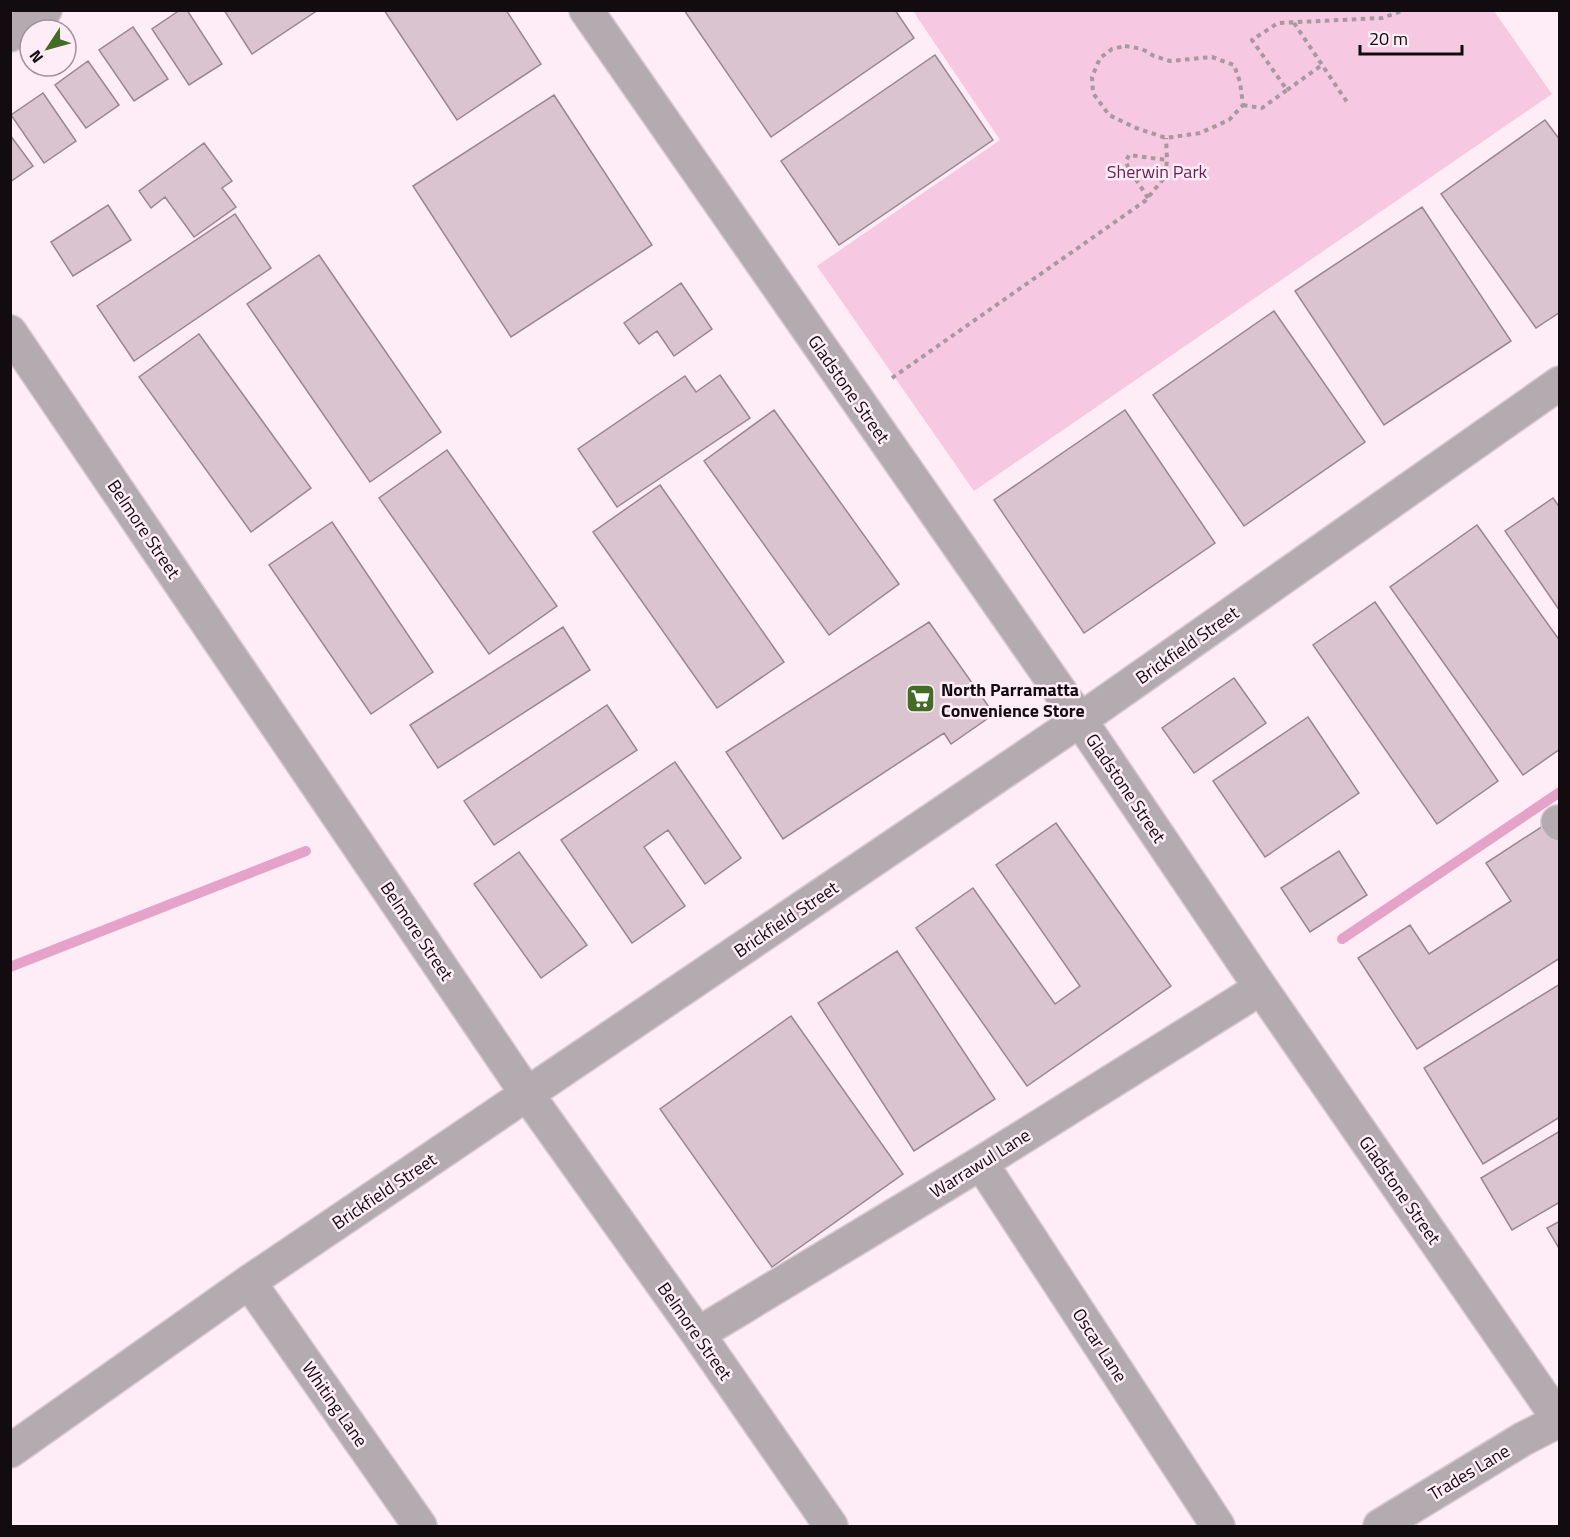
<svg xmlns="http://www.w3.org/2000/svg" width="1570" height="1537" font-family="'Titillium Web',sans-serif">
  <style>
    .green { fill: #f7c8e1 }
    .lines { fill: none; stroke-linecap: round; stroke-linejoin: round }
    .stream { stroke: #e6a3c9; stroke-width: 10 }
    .building { fill: #dac4cf; stroke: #9a8590; stroke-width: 1.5 }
    .minor-casing { stroke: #d8c8d1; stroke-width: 36 }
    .path { stroke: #a699a0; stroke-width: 4; stroke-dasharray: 4.5 4.5; stroke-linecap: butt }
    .minor { stroke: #b4abb0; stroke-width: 33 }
    .labels { text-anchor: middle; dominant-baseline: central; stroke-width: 5; stroke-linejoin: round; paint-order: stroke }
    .park-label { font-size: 18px; fill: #6b1e50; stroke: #feecf6 }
    .street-label { font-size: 18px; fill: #120b0f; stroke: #feecf6 }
    .poi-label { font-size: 18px; font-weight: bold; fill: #120b0f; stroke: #feecf6; text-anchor: start }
  </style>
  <rect width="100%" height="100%" fill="#feecf6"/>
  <path class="green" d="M913,11H1494L1552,94L974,491L817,266L1000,140Z"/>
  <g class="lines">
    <path class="stream" d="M1342,939L1560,792
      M10,967L306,851"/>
  </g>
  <path class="building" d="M180,10H187L222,64L189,85L152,29Z
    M224,10H318L252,54Z
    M384,10H506L541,64L457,120Z
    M684,10H895L914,38L771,137Z
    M133,27L168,79L134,101L99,50Z
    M935,55L993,140L839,245L781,161Z
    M88,61L119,105L86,128L55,85Z
    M43,93L76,141L44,163L11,115Z
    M554,95L652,245L511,337L413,186Z
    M1545,120L1560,140V312L1536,328L1441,194Z
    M10,135L33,166L10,182Z
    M204,143L232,181L222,188L236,207L194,237L165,197L151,208L139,191Z
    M108,205L131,240L73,276L51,242Z
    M1422,207L1511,341L1384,425L1295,291Z
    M235,214L271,268L134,361L97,306Z
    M319,255L441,432L370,482L247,304Z
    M681,283L712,329L674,356L657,331L639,344L624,323Z
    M1274,311L1365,442L1244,526L1153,395Z
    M199,334L311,488L251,532L139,377Z
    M720,375L750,418L617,507L578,449L685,376L696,392Z
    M774,410L899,584L829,635L704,461Z
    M1125,410L1215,543L1084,633L994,500Z
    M447,450L557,606L489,654L379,498Z
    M660,485L784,662L717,708L593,532Z
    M1553,498L1560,508V611L1505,531Z
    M332,522L433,672L371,714L269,565Z
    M1477,525L1560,641V749L1523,775L1390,587Z
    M1375,602L1498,781L1437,824L1313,645Z
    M929,622L994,714L951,744L944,733L783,839L726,752Z
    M563,627L590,670L438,768L410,725Z
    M1234,678L1266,723L1194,773L1162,728Z
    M607,705L637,750L494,845L464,801Z
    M1308,717L1359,793L1265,857L1213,781Z
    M675,762L741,858L705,884L668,830L644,847L685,906L632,943L561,840Z
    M1549,822L1560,839V958L1417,1049L1358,958L1410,925L1429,954L1511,901L1486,863Z
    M1056,823L1171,986L1027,1086L916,928L973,888L1055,1004L1080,986L996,865Z
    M1339,851L1367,895L1310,932L1281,888Z
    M519,852L587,945L541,978L474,884Z
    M897,951L995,1099L914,1151L818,1003Z
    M1560,984V1117L1483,1164L1424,1068Z
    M791,1016L903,1174L772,1267L660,1109Z
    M1560,1131V1202L1512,1230L1481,1178Z
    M1560,1221V1250L1547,1228Z"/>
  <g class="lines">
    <defs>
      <path id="minor" d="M586,10L1080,720L1261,988L1560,1421
        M10,35L45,10
        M10,332L527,1094L698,1334L831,1526
        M1558,822L1560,824
        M981,1163L1218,1526
        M249,1282L420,1526
        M698,1334L981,1163L1261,988
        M10,1451L249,1282L1080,720L1560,383
        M1380,1526L1523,1439L1560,1420"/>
    </defs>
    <use href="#minor" class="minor-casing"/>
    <path class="path" d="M1294,23L1349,105
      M1125,46L1142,49L1154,56L1170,61L1212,57L1234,65L1240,82L1243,105L1229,120L1200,133L1166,138L1136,128L1109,115L1093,93L1092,77L1100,58L1112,49Z
      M1287,90L1322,65
      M1243,105L1262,108L1287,90L1252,40L1278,23L1382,18L1405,10
      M1148,198L1128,167L1126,161L1129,155L1167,160
      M892,378L1145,201L1165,177L1167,160L1166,138"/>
    <use href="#minor" class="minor"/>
  </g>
  <defs>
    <symbol id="supermarket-square" viewBox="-11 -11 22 22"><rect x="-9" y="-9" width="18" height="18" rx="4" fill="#446c27" stroke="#feecf6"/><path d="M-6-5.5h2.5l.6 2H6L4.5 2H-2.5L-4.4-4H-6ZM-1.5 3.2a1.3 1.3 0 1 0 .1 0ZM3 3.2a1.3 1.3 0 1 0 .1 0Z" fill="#fff"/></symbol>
  </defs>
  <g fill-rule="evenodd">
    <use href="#supermarket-square" x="904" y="682" width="33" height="33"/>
  </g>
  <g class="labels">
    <g class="park-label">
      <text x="1157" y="171">Sherwin Park</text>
    </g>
    <g class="street-label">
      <text transform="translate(849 389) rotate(55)">Gladstone Street</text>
      <text transform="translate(144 529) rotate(56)">Belmore Street</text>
      <text transform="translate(1187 645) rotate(-35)">Brickfield Street</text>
      <text transform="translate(1126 788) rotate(56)">Gladstone Street</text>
      <text transform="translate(786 919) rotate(-34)">Brickfield Street</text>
      <text transform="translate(417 931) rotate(56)">Belmore Street</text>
      <text transform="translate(980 1163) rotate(-32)">Warrawul Lane</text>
      <text transform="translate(1400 1190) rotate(55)">Gladstone Street</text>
      <text transform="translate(384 1191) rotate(-34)">Brickfield Street</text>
      <text transform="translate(695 1331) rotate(55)">Belmore Street</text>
      <text transform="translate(1100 1345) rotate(57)">Oscar Lane</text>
      <text transform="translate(335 1404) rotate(55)">Whiting Lane</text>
      <text transform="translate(1469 1472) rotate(-31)">Trades Lane</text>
    </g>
    <g class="poi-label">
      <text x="941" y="689">North Parramatta<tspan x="941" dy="21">Convenience Store</tspan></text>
    </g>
  </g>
  <rect width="1570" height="1537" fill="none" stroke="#120b0f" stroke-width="24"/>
  <g transform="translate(48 48) rotate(234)"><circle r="28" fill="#feecf6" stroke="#a0929a" stroke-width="1.5"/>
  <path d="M0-4.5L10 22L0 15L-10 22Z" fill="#446c27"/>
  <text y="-9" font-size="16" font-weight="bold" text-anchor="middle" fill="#120b0f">N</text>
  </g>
  <path d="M1360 45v9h102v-9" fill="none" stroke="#120b0f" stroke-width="3"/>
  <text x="1369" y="45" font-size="18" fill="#120b0f" stroke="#feecf6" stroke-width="4.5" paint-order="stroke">20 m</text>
</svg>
